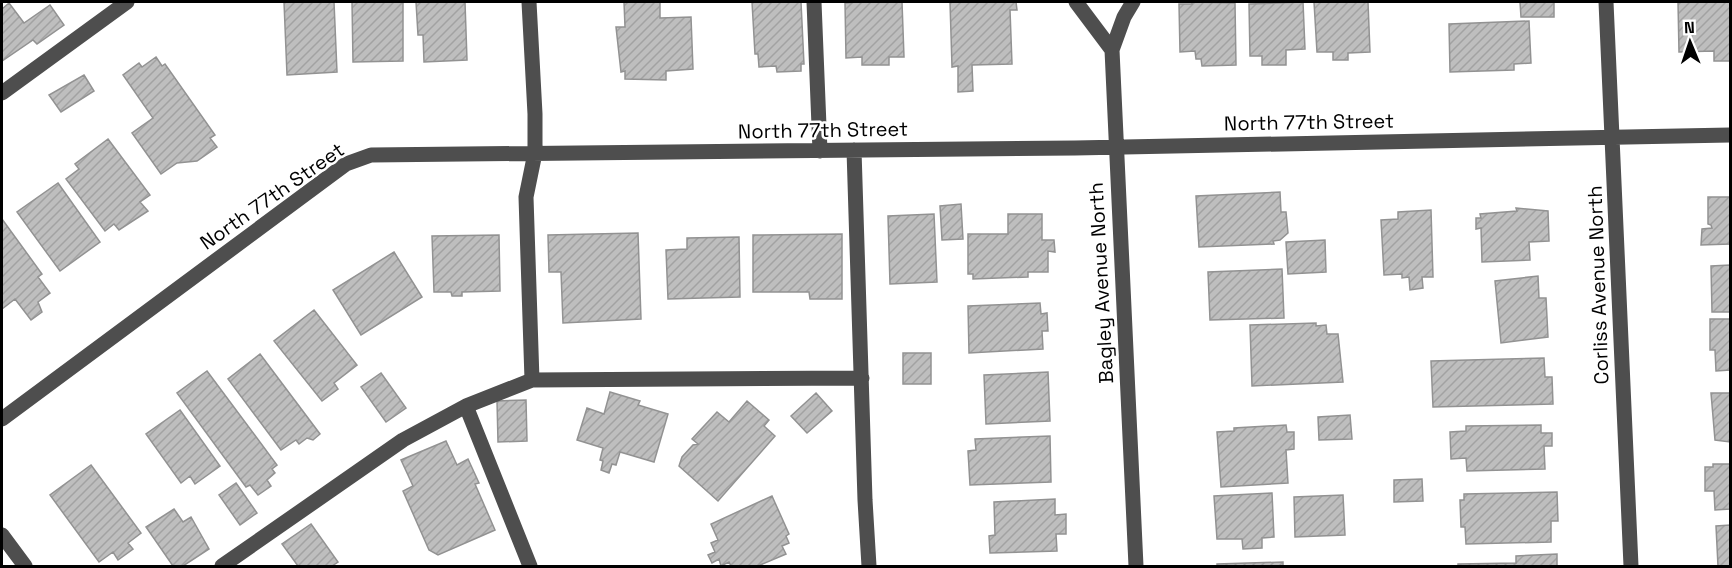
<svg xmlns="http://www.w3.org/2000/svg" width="1732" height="568" font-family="'Space Grotesk',sans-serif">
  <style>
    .building { fill: url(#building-hatch); stroke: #929292; stroke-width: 1.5 }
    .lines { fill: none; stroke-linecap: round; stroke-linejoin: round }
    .minor { stroke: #4e4e4e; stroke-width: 15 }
    .labels { text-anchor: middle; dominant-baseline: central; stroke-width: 5; stroke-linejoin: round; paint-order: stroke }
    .street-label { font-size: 20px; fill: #000; stroke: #fff }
  </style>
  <defs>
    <pattern id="building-hatch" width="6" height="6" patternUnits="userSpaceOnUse" patternTransform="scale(1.5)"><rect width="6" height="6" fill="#bebebe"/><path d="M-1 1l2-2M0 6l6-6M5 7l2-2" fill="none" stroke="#a2a2a2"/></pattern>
  </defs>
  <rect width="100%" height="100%" fill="#fff"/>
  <path class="building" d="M284,2H334L337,72L287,75Z
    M352,2H403V61L353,62Z
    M416,2H465L467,60L424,62L423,35H418Z
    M624,2H660V18L691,17L693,69L666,71V80L625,79V71L621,72L616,27H625Z
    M752,2H801L804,64H801V71L777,72L776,66L759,67L758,54H755Z
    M857,2H902L904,57H889V65H862V57L846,58L845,3Z
    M950,2H1016L1017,10H1010L1012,64L972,65L973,91L958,92V66L952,67Z
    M1192,2L1235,3L1236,65L1202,66L1201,59H1196L1195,51L1180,52L1179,4H1192Z
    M1303,2L1305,49L1286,50V65H1262V56H1250L1249,4Z
    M1314,2H1368L1370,52L1348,53V60H1333V52H1317Z
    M1520,2H1554V17H1521Z
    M1678,2H1730V61H1714V51L1679,52Z
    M9,3L24,23L50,5L64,25L37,44L33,40L2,61V9Z
    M1529,21L1531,63L1514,64V70L1450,72L1449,24Z
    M156,57L162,66L165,64L215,135L210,138L217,147L197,161L177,163L161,174L132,133L153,118L123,75L139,63L142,67Z
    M84,75L94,91L61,112L49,95Z
    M108,139L150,195L140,202L148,211L119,230L114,224L105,231L66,179L79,169L75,164Z
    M58,183L100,242L60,271L17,212Z
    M1280,192L1281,212H1286L1288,233L1280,240L1273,241L1274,244L1199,247L1196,196Z
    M1708,197H1730V244L1701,245L1702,229L1712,228L1711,225L1708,224Z
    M961,204L963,239L942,240L940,206Z
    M1516,208L1548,211L1549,241L1529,242L1530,260L1482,262L1481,228L1476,229V218H1481L1480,214L1517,211Z
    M1431,210L1433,277H1422L1423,288L1410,290L1409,277L1402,278V274L1384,275L1381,220L1398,219V212Z
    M934,214L937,282L890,284L888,216Z
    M1008,214H1042V240H1054L1055,252L1048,251V272H1028V277L973,279V274H968V234H1008Z
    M2,219L42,274L38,277L50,293L38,302L42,312L31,320L15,299L2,309Z
    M638,233L641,319L563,323L561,272H549L548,235Z
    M842,234V299H810L809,292H753V235Z
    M499,235L500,291L462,292V296H452L451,292H434L432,236Z
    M739,237L740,297L668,299L666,250L687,249V238Z
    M1325,240L1326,272L1288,274L1286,242Z
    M394,252L422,297L361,335L333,290Z
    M1730,265V312H1712L1711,266Z
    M1282,269L1284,318L1210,320L1208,272Z
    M1538,276L1539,298H1546L1548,337L1501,343L1495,281Z
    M1040,303L1041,314L1047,313L1048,331H1042L1043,349L969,353L968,306Z
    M314,310L357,365L334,383L338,389L322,401L274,341Z
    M1710,319H1730V370L1716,371L1715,350H1710Z
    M1316,323V326L1326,325L1327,334H1338L1343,382L1252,386L1250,325Z
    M903,353H931V384H903Z
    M260,354L320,434L313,440L307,438L299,444L296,440L281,450L228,379Z
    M1544,358L1545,377H1552L1553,404L1433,407L1431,361Z
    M207,371L277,465L272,469L275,473L267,480L271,486L258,495L250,485L246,487L177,393Z
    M1048,372L1050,421L986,424L984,375Z
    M381,373L406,408L386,422L361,387Z
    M610,392L640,401L638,405L668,414L654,462L620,452L616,465L612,464L609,473L601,470L603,461L600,460L603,448L577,440L587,408L604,414Z
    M816,393L832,411L807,433L791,416Z
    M1711,393H1730V442L1715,440Z
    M526,400L527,441L498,442L497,401Z
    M747,401L769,420L764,426L775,436L718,501L679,466L682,457L693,445L698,444L692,439L717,412L729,422Z
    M180,410L220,466L195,484L190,476L181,483L146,434Z
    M1350,415L1352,439L1319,440L1318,417Z
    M1286,425L1287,432H1294V449L1286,450L1288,483L1221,487L1217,432L1234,431V428Z
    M1541,425V433H1552V446H1544L1545,469L1467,471L1466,458L1451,459L1450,432L1466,431V426Z
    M1050,436L1051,482L970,485L968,451L976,450L975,439Z
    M446,441L457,465L468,459L479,483L475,484L495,530L438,555L429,550L403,491L413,486L401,460Z
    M1713,464H1730V509L1715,510L1714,491H1705V467H1713Z
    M91,465L141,533L128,543L133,549L118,560L113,552L99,562L50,495Z
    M1422,479L1423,501L1394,502V480Z
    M236,483L257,513L240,525L219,495Z
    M1557,492L1558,521H1551V542L1466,544L1465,527H1461L1460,500H1464V494Z
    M1272,493L1274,537L1262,538V548L1243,549L1242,539H1217L1214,496Z
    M1343,495L1345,535L1295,537L1294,497Z
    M772,496L789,534L786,536L789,543L782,546L786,554L758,566H731L729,562L721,566L719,559L712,563L708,555L715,552L711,543L718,540L711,524Z
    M1055,499V515L1066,514V534H1056L1057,551L990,553L989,536L995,535L994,502Z
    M174,509L183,522L191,517L209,549L183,566H173L146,527Z
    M311,524L338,562L332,566H298L282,544Z
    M1730,525V566H1718L1716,526Z
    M1557,554V566H1458V564L1516,563V556Z
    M1283,562V566H1217V564Z"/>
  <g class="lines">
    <path class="minor" d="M529,2L535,114V153L526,197L532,380
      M814,2L820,151
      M1076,2L1112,50
      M1133,2L1124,17L1112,50L1136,566
      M1606,2L1631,566
      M2,93L127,2
      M854,150L865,500L869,566
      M466,406L530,566
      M2,419L346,164L371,155L1075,148L1730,135
      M2,535L25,566
      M222,566L403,440L466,406L532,380L862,378"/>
  </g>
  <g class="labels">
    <g class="street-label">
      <text transform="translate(1309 122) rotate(-1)">North 77th Street</text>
      <text transform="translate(823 130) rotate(-1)">North 77th Street</text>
      <text transform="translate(272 196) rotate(-35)">North 77th Street</text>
      <text transform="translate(1101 283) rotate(-93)">Bagley Avenue North</text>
      <text transform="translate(1598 285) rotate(-92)">Corliss Avenue North</text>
    </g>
  </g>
  <rect width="1732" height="568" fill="none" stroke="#000000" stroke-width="6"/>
  <g transform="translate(1690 42) rotate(358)" stroke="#ffffff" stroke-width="4.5" paint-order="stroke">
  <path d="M0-4.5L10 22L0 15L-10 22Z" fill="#000000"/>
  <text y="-9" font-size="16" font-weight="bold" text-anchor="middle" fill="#000000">N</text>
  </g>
</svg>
